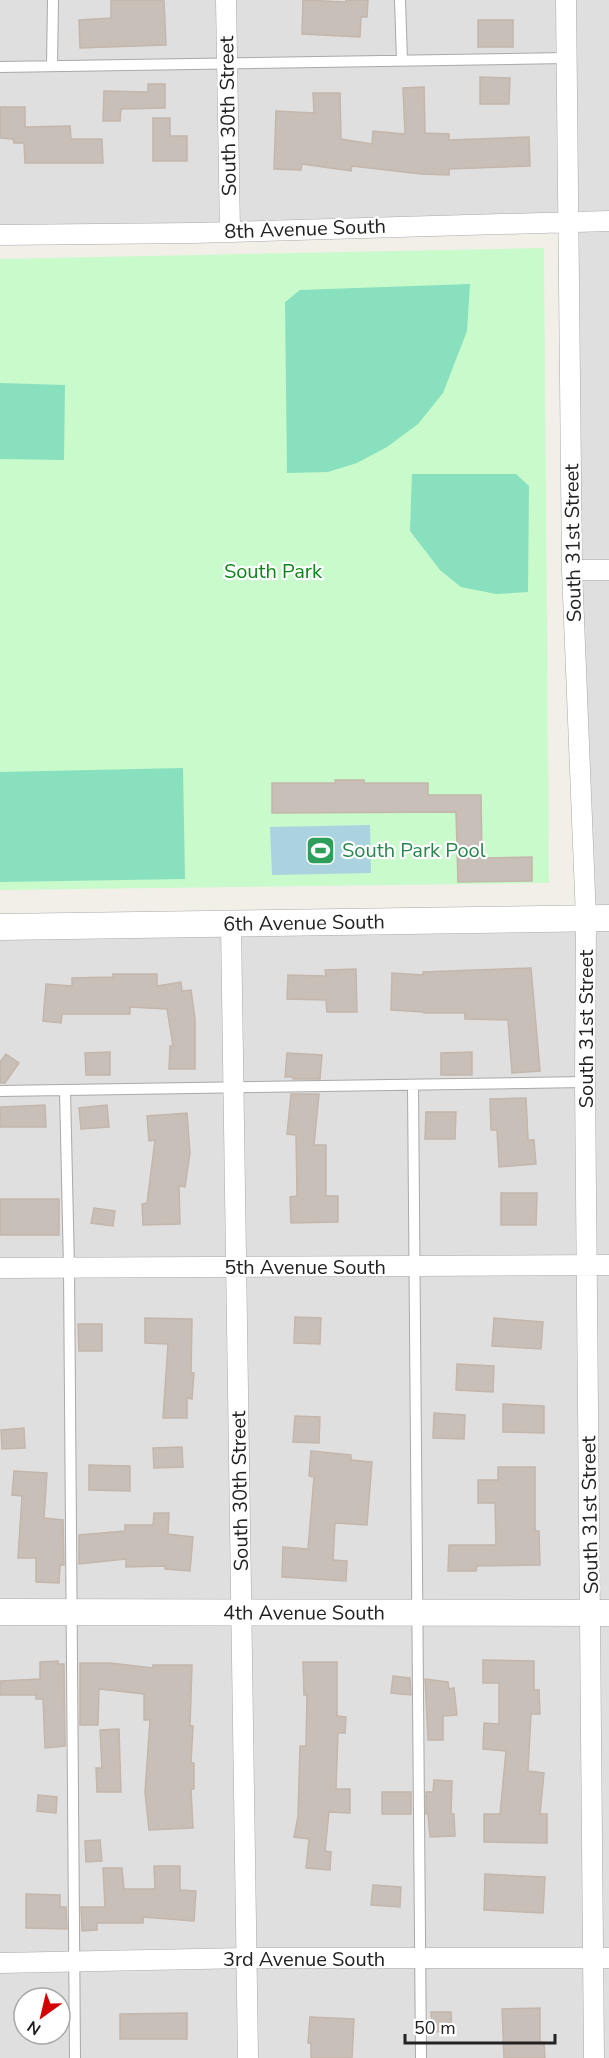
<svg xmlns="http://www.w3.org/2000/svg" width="609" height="2058" font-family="'Nunito Sans',sans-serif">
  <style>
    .residential { fill: #e0dfdf; fill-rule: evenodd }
    .park { fill: #c8facc }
    .pitch { fill: #88e0be }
    .water { fill: #aad3df }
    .building { fill: #c7bfb8; stroke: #c4b6ab; stroke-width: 1.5 }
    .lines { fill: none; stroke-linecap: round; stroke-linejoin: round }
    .service-casing { stroke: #a9a9a9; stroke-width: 12 }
    .minor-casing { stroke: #a9a9a9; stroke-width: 21 }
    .tertiary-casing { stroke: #a9a9a9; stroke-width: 27 }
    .service { stroke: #fff; stroke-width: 10 }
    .minor { stroke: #fff; stroke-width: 20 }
    .tertiary { stroke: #fff; stroke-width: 26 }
    .labels { text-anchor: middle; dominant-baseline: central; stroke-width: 4.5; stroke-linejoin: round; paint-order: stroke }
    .street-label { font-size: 20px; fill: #222; stroke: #fff }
    .park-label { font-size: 20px; fill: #0c8416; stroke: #fff }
    .leisure-label { font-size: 20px; fill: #27864d; stroke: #fff; text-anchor: start }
  </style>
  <rect width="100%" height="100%" fill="#f2efe9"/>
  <path class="residential" d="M0,0H609V2058H0V928L585,919L568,222L0,232ZM24,1998H60V2034H24Z"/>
  <path class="park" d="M544,248L549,883L0,890V259Z"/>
  <path class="pitch" d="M470,284L467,331L443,393L418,424L387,447L357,463L328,472L287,473L285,302L300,290Z
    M0,383L65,385L64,460L0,459Z
    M412,474H516L529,486L528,592L496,594L461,587L440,570L410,531Z
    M183,768L185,879L0,882V772Z"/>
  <path class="water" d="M370,825L371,873L272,875L270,827Z"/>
  <path class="building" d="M111,0H164L166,45L80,48L79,20L111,18Z
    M303,0L346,2V0H368L367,17H361L360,37L302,34Z
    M478,20H513V47H478Z
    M480,77L510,78L509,104H480Z
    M148,84H165V108L121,109L120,121H103L104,91L148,92Z
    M424,87L425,133L449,134V140L529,137L530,166L449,169V175L421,174L352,166L351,171L302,164L301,170L274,169L276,111L314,113L313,93H340L341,139L372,144L373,131L405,134L403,88Z
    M0,107H25V127L70,126L71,139H102L103,163H25L24,143H14L13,139L0,138Z
    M153,118H170V136H187V161H153Z
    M335,780H364V783H428V795H481L482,858L532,857V881L458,882L456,812L272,813V783H336Z
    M531,968L540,1071L512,1073L508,1020L465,1019V1013H424V1012L391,1010L392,973L423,975V972Z
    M356,969L357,1012H327L326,1000L287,999L288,975L326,976L325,970Z
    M113,974H157V986L181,982L182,991L191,990L195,1019V1069H169L170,1046H173L167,1009L130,1007V1014H62L61,1023L43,1021L46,984L72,986V978L113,977Z
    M110,1052V1075H86L85,1053Z
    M472,1052V1075H441V1053Z
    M287,1053L322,1055L320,1079H293V1077H285Z
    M6,1054L19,1063L5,1083H0V1062Z
    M291,1094H319L314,1145H326V1196H338V1222L291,1223L290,1197L297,1196L296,1135L287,1134Z
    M526,1098L528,1140H534L536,1164L499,1167L497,1130H491L490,1099Z
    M45,1105L46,1127H0V1107Z
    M107,1105L109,1127L81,1129L79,1108Z
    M426,1112H456L455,1139H425Z
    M187,1113L190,1153L185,1187L179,1186L180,1224L143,1225L142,1204L147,1203L155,1140L149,1141L147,1116Z
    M501,1193H537L536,1225H501Z
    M0,1199H59V1235H0Z
    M94,1208L115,1211L113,1226L91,1223Z
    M295,1317L321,1318L320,1344L294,1343Z
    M145,1318L192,1319L191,1373H194L192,1399L187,1398V1418H163L168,1344L145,1343Z
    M494,1318L543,1322L541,1349L492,1346Z
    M78,1324H102V1351H79Z
    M457,1364L494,1366L493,1392L456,1390Z
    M503,1404L544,1406V1433L503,1432Z
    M434,1413L465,1415L464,1439L433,1438Z
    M295,1416L320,1417L319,1443L293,1442Z
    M24,1428L25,1448L2,1449L1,1430Z
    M182,1447L183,1467L154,1468L153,1448Z
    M311,1451L351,1455V1460L372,1462L367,1525L335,1523L333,1560L347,1561L346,1581L282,1577L283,1547L308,1549L314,1477L309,1476Z
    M89,1465L130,1466V1491L89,1490Z
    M498,1467H535V1531H539L540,1565L477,1566L476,1571H448L449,1545H496L495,1503H478V1480H498Z
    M14,1471L47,1473L44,1518L63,1520L64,1565H60L59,1583L36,1582V1558H18L22,1496L12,1495Z
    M154,1513H169L168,1534L193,1537L190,1571L165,1569V1566L126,1567V1559L79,1564V1535L125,1531V1525H153Z
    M483,1660L534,1661V1690H539L540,1714H531L528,1771L544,1773L540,1814H547V1843L484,1842V1814H500L506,1751L483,1749L484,1723L499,1724V1683H483Z
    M58,1661V1664H64L65,1746L45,1748L43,1699H36V1695H0V1681L40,1679V1662Z
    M303,1662H337V1716L346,1717L345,1733H338L336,1789H350V1813L329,1812L325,1851L331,1852L330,1870L306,1868L309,1839L294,1837L298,1816L300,1746H306L307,1695H304Z
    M80,1663H110L153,1668V1665H192L190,1726H193L191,1763H194V1789H191L193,1828L149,1830L145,1792L150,1720H144V1694L99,1689L98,1725H80Z
    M393,1676L410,1678L411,1695L391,1693Z
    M425,1679L448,1682L449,1689L454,1688L457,1715L443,1716V1740H428Z
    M119,1729L121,1792H97L96,1768H102L100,1730Z
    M434,1780L452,1781L451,1814H454L455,1836L430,1837L428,1814H426V1792H433Z
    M382,1792H411V1814H382Z
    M38,1795L57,1797L56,1813L37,1811Z
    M100,1840L102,1861L86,1862L85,1841Z
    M154,1866H180V1890L196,1891L194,1921L143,1917V1923H97V1930L82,1931L81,1907H105L103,1868H122L124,1889H155Z
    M485,1874L545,1877L543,1913L484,1910Z
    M373,1885L401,1887L400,1907L371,1905Z
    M26,1894L60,1895V1907H66L67,1929L26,1928Z
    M540,2008V2043L544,2042L545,2058H504L502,2009Z
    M431,2012H451L452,2031L432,2032Z
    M187,2013V2039H120V2014Z
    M310,2017L354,2019L352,2058H311V2043H308Z"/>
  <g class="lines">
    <defs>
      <path id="service" d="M400,0L402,60
        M52,65L53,0
        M0,67L567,58
        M413,1085L421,2058
        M65,1090L69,1268L75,2058
        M0,1091L585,1082"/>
      <path id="minor" d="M226,0L230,231
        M566,0L572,570L586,919L585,1082L594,2058
        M0,235L194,233L609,221
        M572,570H609
        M231,924L248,2058
        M0,1268L609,1265
        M0,1963L247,1958H609"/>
      <g id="tertiary">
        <path id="s1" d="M0,927L609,918"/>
        <path id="s2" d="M0,1612L609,1613"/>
      </g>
    </defs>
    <use href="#service" class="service-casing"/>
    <use href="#minor" class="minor-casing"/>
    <use href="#tertiary" class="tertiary-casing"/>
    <use href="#service" class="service"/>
    <use href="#minor" class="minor"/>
    <use href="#tertiary" class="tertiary"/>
  </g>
  <defs>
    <symbol id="stadium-square" viewBox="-11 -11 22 22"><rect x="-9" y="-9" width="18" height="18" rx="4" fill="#2e9e5b" stroke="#fff"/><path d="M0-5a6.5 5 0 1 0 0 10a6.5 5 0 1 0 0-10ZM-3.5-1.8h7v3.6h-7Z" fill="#fff"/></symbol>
  </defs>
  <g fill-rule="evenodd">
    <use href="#stadium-square" x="304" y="834" width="33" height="33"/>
  </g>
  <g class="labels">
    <g class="street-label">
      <text transform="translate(228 116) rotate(-91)">South 30th Street</text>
      <text transform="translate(305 229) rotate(-2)">8th Avenue South</text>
      <text transform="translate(573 543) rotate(-91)">South 31st Street</text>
      <text stroke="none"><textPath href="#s1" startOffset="304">6th Avenue South</textPath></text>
      <text transform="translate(586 1029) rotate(-90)">South 31st Street</text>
      <text x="305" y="1267">5th Avenue South</text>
      <text transform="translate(240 1491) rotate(-91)">South 30th Street</text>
      <text transform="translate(590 1515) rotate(-91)">South 31st Street</text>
      <text stroke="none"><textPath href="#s2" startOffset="304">4th Avenue South</textPath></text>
      <text x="304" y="1959">3rd Avenue South</text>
    </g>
    <g class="park-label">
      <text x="273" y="571">South Park</text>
    </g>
    <g class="leisure-label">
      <text x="342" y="850">South Park Pool</text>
    </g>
  </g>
  <g transform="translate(42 2016) rotate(214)"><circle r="28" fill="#ffffff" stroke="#a7a7a7" stroke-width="1.5"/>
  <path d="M0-4.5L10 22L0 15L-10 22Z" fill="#d40000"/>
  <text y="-9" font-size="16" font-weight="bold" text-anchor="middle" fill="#222222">N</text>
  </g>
  <path d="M405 2034v9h150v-9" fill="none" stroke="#222222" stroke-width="3"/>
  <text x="414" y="2034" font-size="18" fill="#222222" stroke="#ffffff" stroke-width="4.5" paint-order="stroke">50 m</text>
</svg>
